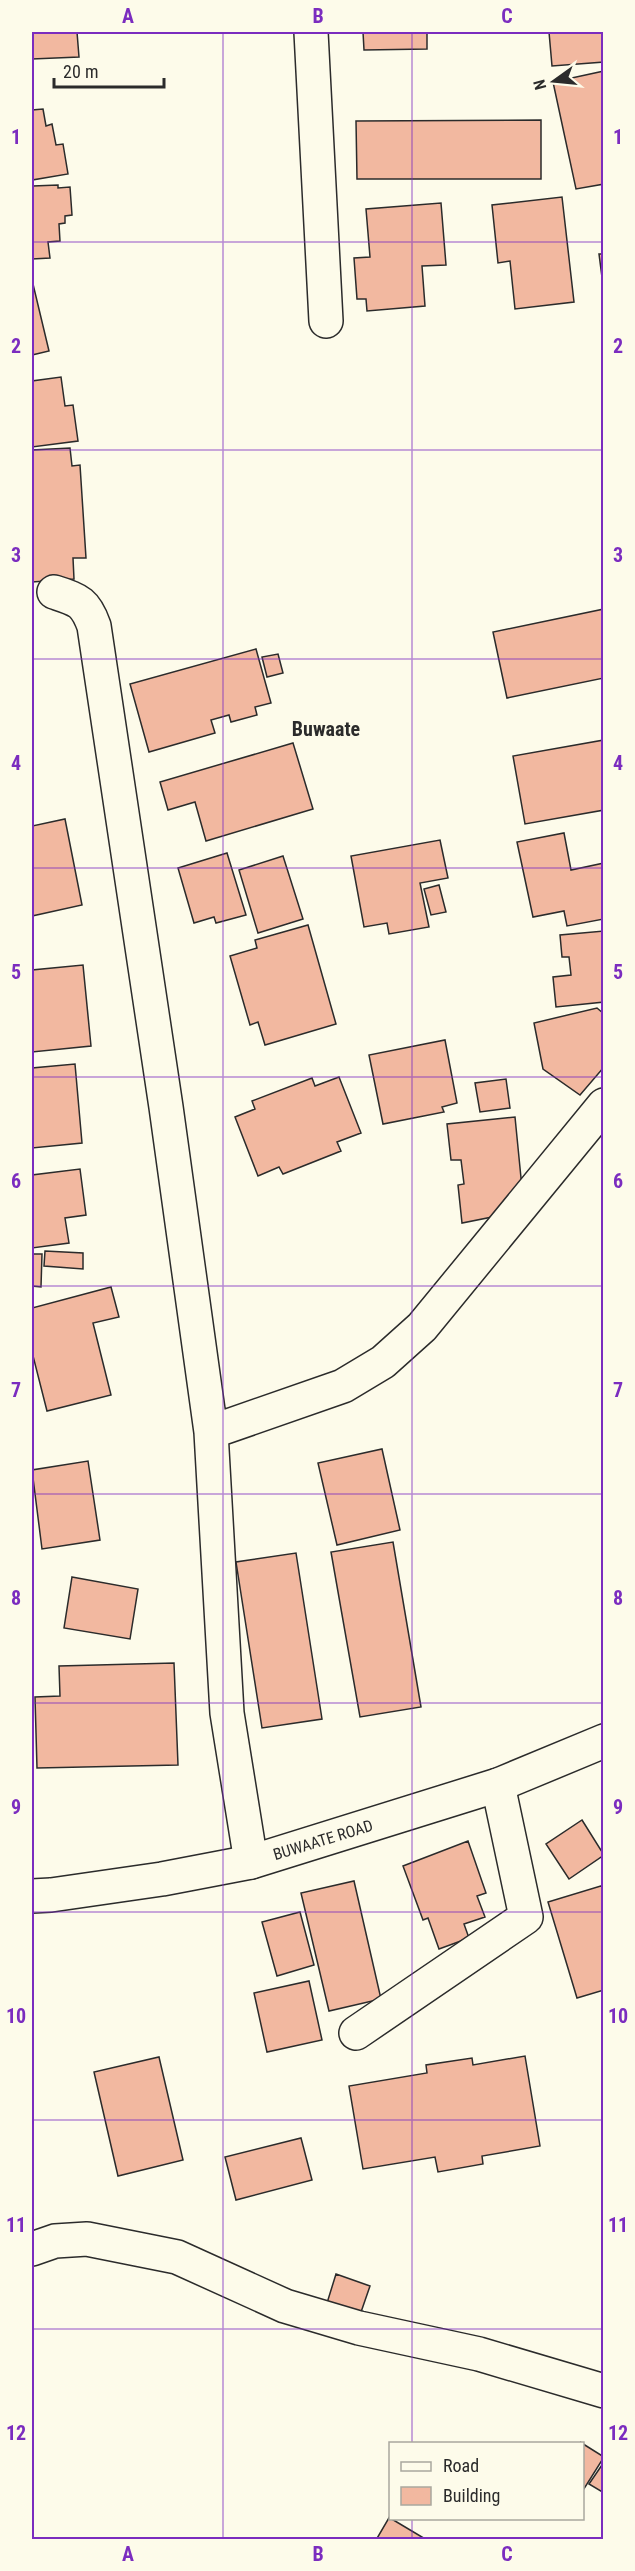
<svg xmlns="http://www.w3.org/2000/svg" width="635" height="2571" font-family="'Roboto Condensed',sans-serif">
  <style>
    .building { fill: #f2b8a0; stroke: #2b2b2b; stroke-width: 1.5 }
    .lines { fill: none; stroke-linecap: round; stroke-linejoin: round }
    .street-casing { stroke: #2b2b2b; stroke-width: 36 }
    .secondary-casing { stroke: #2b2b2b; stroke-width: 36 }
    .street { stroke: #fdfbea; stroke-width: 33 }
    .secondary { stroke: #fdfbea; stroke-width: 33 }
    .grid { fill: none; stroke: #7b2cbf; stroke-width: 1.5; stroke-opacity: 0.55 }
    .labels { text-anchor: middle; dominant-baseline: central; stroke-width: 4.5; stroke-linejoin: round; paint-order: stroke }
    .street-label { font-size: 16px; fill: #2b2b2b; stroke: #fdfbea }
    .quarter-label { font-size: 20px; font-weight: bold; fill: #2b2b2b; stroke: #fdfbea }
    .neatline { fill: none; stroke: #7b2cbf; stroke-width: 2 }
    .grid-label { font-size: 20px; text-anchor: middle; font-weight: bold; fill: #7b2cbf }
  </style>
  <rect width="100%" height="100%" fill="#fdfbea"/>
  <path class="building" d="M32,32H77L79,57L32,59Z
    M363,32H427V49L364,50Z
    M549,32H604V62L552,66Z
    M604,71V184L576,189L553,82Z
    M43,109L46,126L52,124L56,145L63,144L68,174L32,180V110Z
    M541,120V179H357L356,121Z
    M58,185V188L70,187L72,215L65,216V223L59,224L60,241L48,242L50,258L32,259L33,186Z
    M562,197L574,302L515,309L510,261L498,263L492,205Z
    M441,203L446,265L422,266L425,306L367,311L366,299H357L354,258L370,257L366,209Z
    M599,254H604V293Z
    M32,284H33L49,351L32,355Z
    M61,377L65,406L73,405L78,441L32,447V381Z
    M70,448L72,466L80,465L86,558H73L74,579L32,582V450Z
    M604,609V678L507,698L493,632Z
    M256,649L271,703L255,707L257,715L231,722L229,715L211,720L215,733L149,752L130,684Z
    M278,654L283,673L267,677L262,657Z
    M604,740V810L525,824L513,756Z
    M293,743L313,809L206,841L195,802L168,810L160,782Z
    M65,819L82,905L32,916V826Z
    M564,833L571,870L604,863V919L567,926L564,911L533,917L517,842Z
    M440,840L448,878L420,883L429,927L389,934L387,923L364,927L351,856Z
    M227,853L246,915L216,923L214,917L194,923L178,868Z
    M283,856L303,919L258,933L239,870Z
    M439,885L446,912L431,915L424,889Z
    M308,925L336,1024L265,1045L258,1022L250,1025L230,956L257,948L255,940Z
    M604,931V1002L556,1007L553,977L571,975L569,957H562L560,935Z
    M83,965L91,1046L32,1052V970Z
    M597,1008L604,1014V1067L580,1095L543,1069L534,1023Z
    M445,1040L457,1103L442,1107L444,1112L383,1124L369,1055Z
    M75,1064L82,1143L32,1148V1068Z
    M339,1077L361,1133L337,1142L341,1151L283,1174L279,1167L258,1176L235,1117L255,1109L252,1101L312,1078L315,1086Z
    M506,1079L510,1108L480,1112L475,1083Z
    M515,1117L522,1188L502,1215L462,1223L458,1185L464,1184L461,1160H451L447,1124Z
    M80,1169L86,1215L65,1218L69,1243L32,1248V1175Z
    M45,1251L83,1253V1269L44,1266Z
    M32,1254H42L41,1287L32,1286Z
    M111,1287L119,1317L93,1323L111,1395L47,1411L32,1352V1308Z
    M382,1449L400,1530L337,1545L318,1463Z
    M88,1461L100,1540L42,1549L32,1470Z
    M393,1542L421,1707L360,1717L331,1552Z
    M296,1553L322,1719L262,1728L236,1562Z
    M72,1577L138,1589L130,1639L64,1628Z
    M174,1663L178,1765L37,1768L35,1697L60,1696L59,1666Z
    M582,1820L604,1855L569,1879L546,1844Z
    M468,1841L486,1893L477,1896L485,1917L464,1924L469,1938L439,1949L428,1918L423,1920L403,1866Z
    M354,1881L381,1999L329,2011L301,1893Z
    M604,1885V1990L577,1998L548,1902Z
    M300,1912L314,1965L277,1976L262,1922Z
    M309,1981L322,2040L267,2052L254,1993Z
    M525,2056L540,2146L482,2156L483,2164L438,2172L435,2157L363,2169L349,2086L427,2073L426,2065L472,2058L473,2065Z
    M159,2057L183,2160L118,2176L94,2072Z
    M301,2138L312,2180L236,2200L225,2157Z
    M336,2274L370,2286L360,2315L327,2303Z
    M580,2442L604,2457L582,2492V2444Z
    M604,2462V2493L589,2484Z
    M390,2516V2518L427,2540H376Z"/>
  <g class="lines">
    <defs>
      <path id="street" d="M311,32L326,321
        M54,592C78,600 85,601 94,626L166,1107L211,1432L227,1713L251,1862
        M211,1432L343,1386L383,1362L422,1327L604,1105
        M356,2033L526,1917L498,1785
        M32,2249L55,2241L87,2239L177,2257L285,2306L359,2328L479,2354L604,2391"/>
      <path id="secondary" d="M32,1896L51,1895L162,1879L251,1862L498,1785L604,1741"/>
    </defs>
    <use href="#street" class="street-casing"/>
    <use href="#secondary" class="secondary-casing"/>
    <use href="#street" class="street"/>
    <use href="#secondary" class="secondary"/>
  </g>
  <path class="grid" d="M223,32V2540M412,32V2444M32,242H604M32,450H604M32,659H604M32,868H604M32,1077H604M32,1286H604M32,1494H604M32,1703H604M32,1912H604M32,2120H604M32,2329H604M412,2518V2540"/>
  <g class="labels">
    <g class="street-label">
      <text transform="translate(323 1840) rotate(-17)">BUWAATE ROAD</text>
    </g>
    <g class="quarter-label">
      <text x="326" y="729">Buwaate</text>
    </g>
  </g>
  <rect width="635" height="2571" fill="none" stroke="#fdfbea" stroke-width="66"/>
  <rect x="389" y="2442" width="195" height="78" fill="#fdfbea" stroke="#a9a89e" stroke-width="1.5"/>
  <rect x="401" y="2462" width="30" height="9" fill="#fdfbea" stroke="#a9a89e" stroke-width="1.5"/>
  <text x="443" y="2472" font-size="18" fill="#2b2b2b">Road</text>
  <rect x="401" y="2487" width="30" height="18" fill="#f2b8a0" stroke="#a9a89e" stroke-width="1.5"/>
  <text x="443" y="2502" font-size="18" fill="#2b2b2b">Building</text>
  <g transform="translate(554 81) rotate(255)" stroke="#fdfbea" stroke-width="4.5" paint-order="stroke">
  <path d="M0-4.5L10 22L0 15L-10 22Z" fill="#2b2b2b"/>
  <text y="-9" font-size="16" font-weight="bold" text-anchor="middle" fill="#2b2b2b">N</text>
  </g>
  <path d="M54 78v9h110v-9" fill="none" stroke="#2b2b2b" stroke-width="3"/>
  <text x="63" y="78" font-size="18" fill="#2b2b2b" stroke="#fdfbea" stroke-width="4.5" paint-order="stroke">20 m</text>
  <rect x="33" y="33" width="569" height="2505" class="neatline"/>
  <g class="grid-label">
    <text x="128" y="23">A</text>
    <text x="318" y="23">B</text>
    <text x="507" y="23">C</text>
    <text x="16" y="144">1</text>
    <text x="618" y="144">1</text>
    <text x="16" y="353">2</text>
    <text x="618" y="353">2</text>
    <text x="16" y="562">3</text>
    <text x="618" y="562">3</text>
    <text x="16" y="770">4</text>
    <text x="618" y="770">4</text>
    <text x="16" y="979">5</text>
    <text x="618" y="979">5</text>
    <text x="16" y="1188">6</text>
    <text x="618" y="1188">6</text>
    <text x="16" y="1397">7</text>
    <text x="618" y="1397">7</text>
    <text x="16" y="1605">8</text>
    <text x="618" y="1605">8</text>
    <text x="16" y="1814">9</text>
    <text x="618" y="1814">9</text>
    <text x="16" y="2023">10</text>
    <text x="618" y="2023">10</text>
    <text x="16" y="2232">11</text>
    <text x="618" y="2232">11</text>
    <text x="16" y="2440">12</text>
    <text x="618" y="2440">12</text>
    <text x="128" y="2561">A</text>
    <text x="318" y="2561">B</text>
    <text x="507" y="2561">C</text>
  </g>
</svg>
